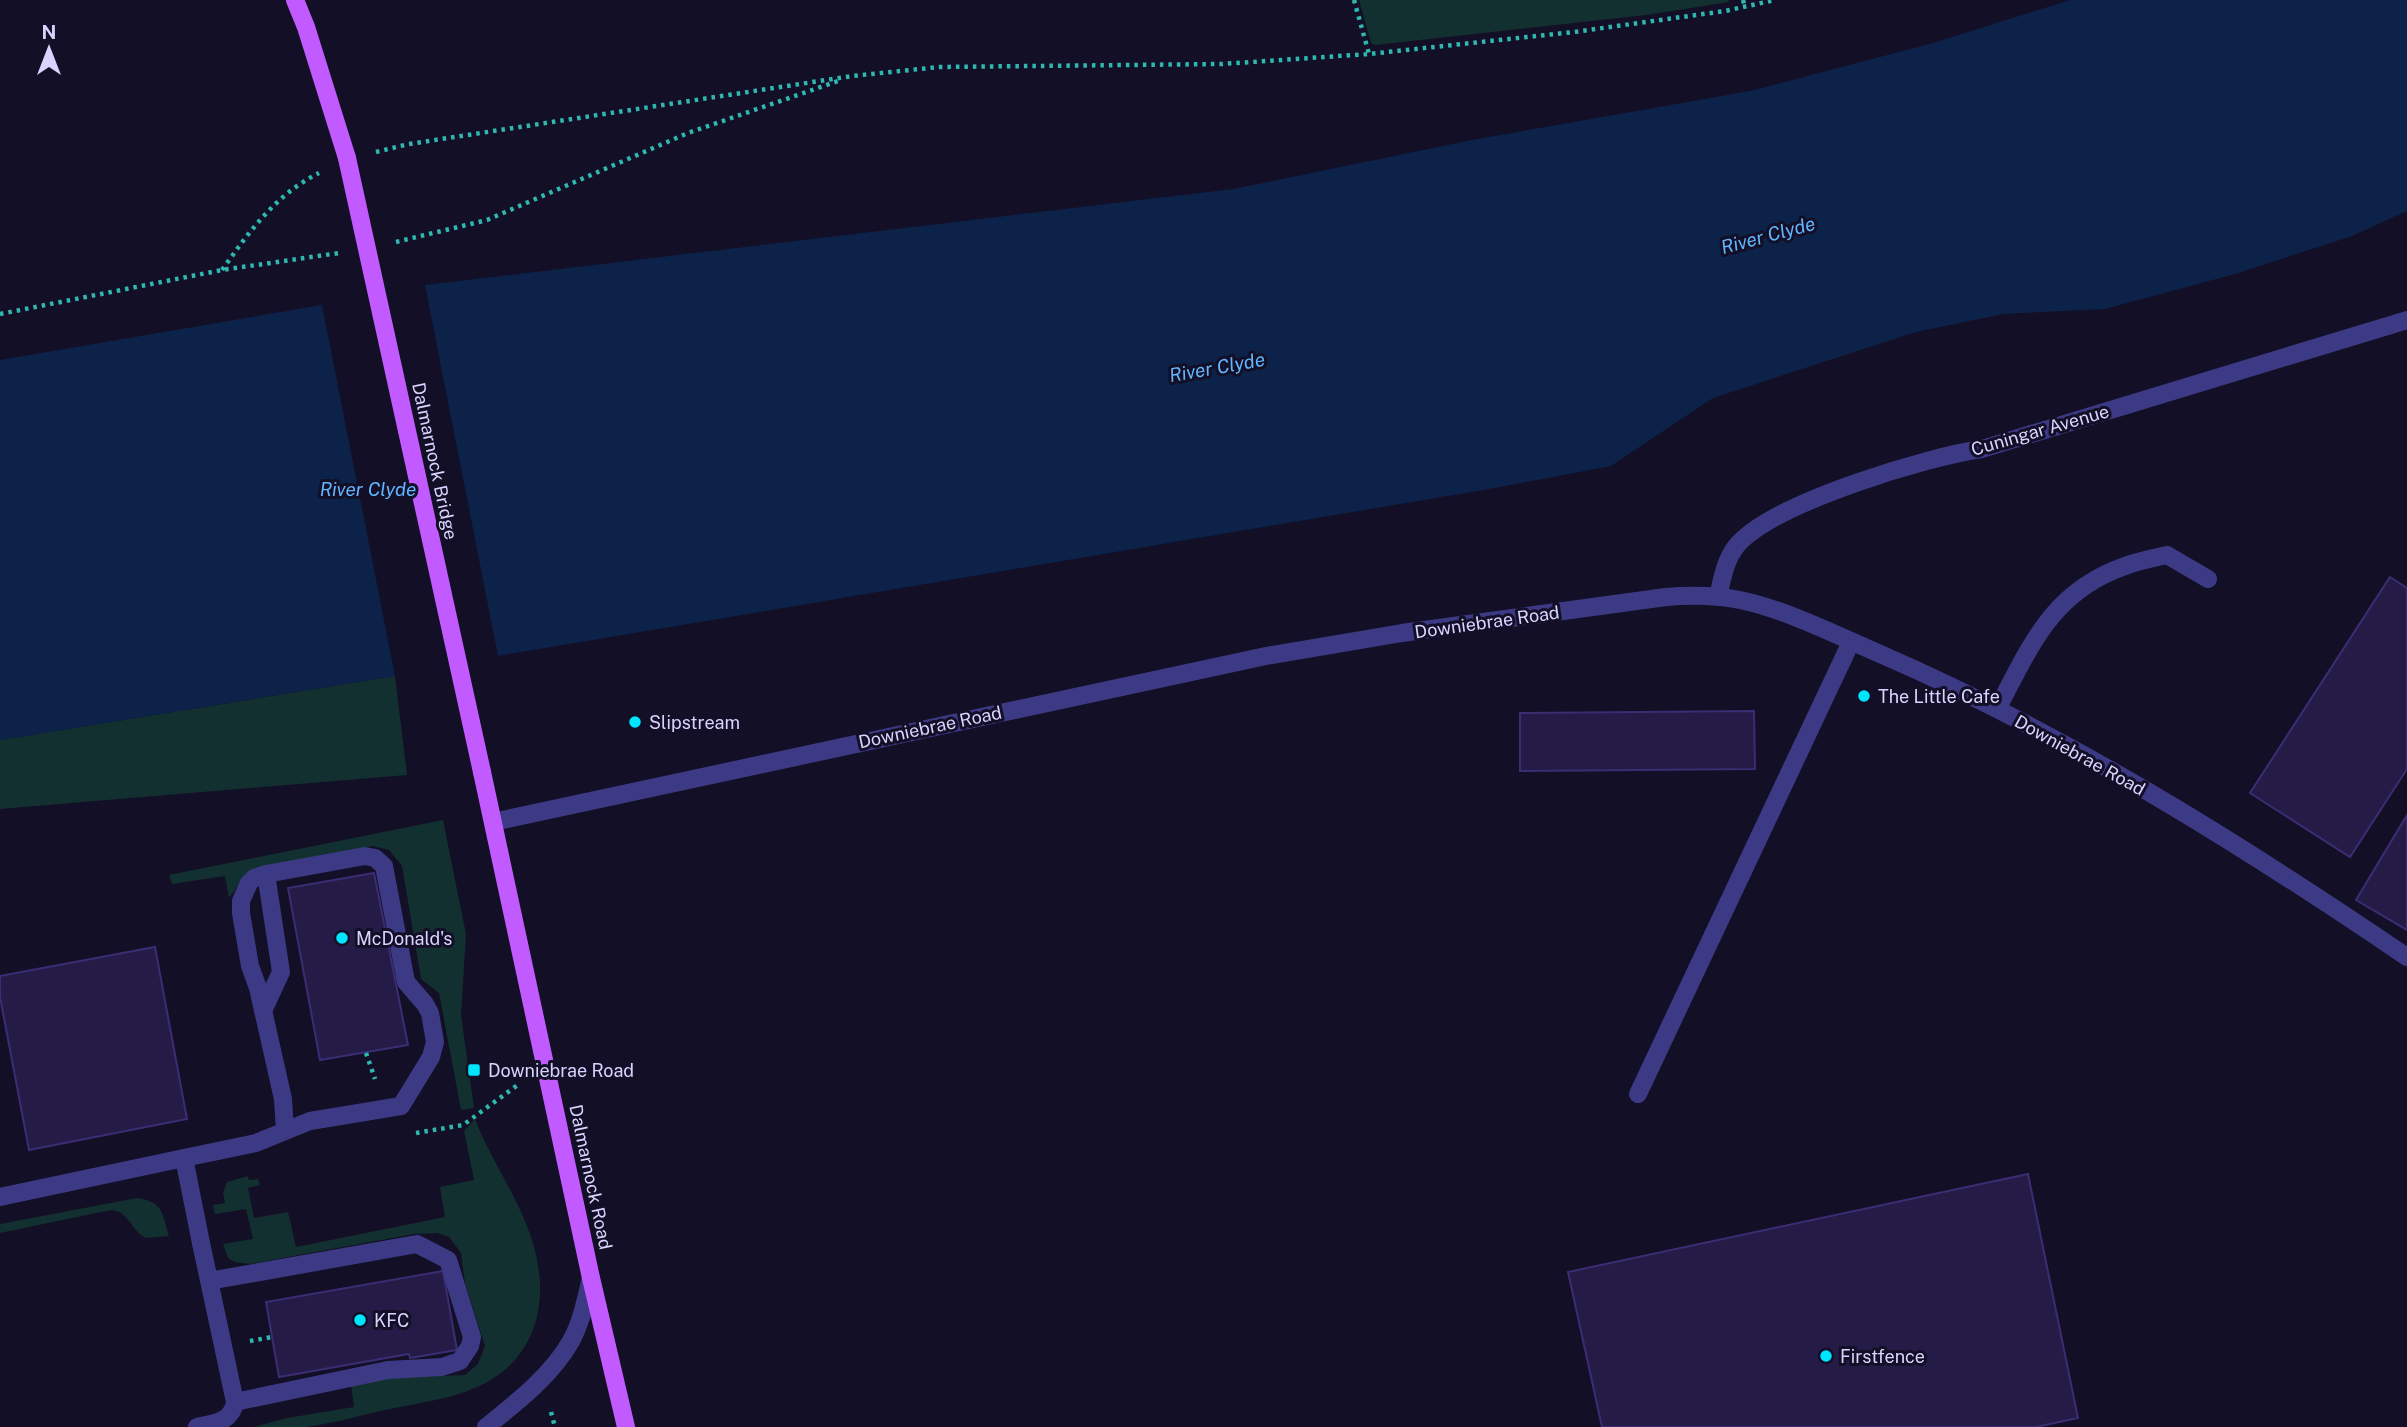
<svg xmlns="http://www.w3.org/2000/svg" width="2407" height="1427" font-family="'Public Sans',sans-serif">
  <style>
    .green { fill: #12302f }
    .water { fill: #0c2248 }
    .pier { fill: #130f26 }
    .building { fill: #241b47; stroke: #3b2d73; stroke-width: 2 }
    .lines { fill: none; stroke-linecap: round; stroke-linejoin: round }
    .path { stroke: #2fb8b0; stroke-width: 4.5; stroke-dasharray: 3.5 5; stroke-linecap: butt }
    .service { stroke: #3d3a85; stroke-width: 18 }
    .minor { stroke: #3d3a85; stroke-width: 18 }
    .primary { stroke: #c25bff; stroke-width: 18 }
    .primary-bridge { stroke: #c25bff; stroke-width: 18 }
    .poi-dot { fill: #00e5ff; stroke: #130f26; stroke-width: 2.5 }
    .labels { text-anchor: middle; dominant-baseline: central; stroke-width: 6; stroke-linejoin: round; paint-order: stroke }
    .street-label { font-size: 18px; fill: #d9d4ff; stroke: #130f26 }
    .poi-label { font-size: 18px; fill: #d9d4ff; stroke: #130f26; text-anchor: start }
    .water-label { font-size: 19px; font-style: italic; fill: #62b6ff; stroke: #130f26 }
  </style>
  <rect width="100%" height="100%" fill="#130f26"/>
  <path class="green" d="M1359,0H1728L1729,2L1646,15L1375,45L1371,43Z
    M395,676L407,775L0,809V740Z
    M443,820L466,934L461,1015L474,1108L461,1110L439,993L421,979L402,866L389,850L373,846L263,866L247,873L229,898L225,876L172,884L169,875Z
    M475,1119C494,1168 530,1213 538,1265C547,1317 527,1366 477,1387C450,1399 419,1403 390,1409C362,1415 334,1423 307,1427C289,1427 271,1427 254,1427L287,1418L354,1407L351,1385L386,1378L465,1375L478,1364L485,1346L465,1283L461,1253L449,1237L437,1233L414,1234L250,1264L235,1262L228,1258L223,1244L253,1239L246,1209L215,1214L213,1205L225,1203L223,1193L227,1182L248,1176L249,1180L258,1179L260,1185L248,1188L254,1218L288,1212L296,1247L445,1217L440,1187L474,1180L464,1131Z
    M137,1198C164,1202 162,1213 169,1236L146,1238C131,1231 129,1211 111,1210L0,1233V1224Z"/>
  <path class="water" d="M2070,0H2407V211L2352,236L2235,274L2105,309L2004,314L1916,332L1713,398L1611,466L1495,488L498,656L395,676L0,740V360L322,305L425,285L1233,189L1472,140L1750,91L1933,43Z"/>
  <path class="pier" d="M425,285L498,656L395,676L322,305Z"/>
  <path class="building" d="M2390,577L2407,588V769L2350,857L2250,793Z
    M1754,711L1755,769L1520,771V713Z
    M2407,815V930L2356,900Z
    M374,873L408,1045L320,1060L288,888Z
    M155,947L187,1119L29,1150L0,997V976Z
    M2028,1174L2078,1418L2036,1427H1602L1568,1272Z
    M443,1271L457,1350L410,1358L409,1354L279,1377L266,1302Z"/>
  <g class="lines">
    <path class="path" d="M1354,0L1369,54
      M1743,0L1745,7
      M376,152L409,144L852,76L939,67L1222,64L1369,54L1574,32L1725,11L1775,0
      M396,242L487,220L688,133L841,80
      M222,270C250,231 275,195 319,173
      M0,314L222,270L339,253
      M366,1053L375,1079
      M416,1133L463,1125L519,1084
      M250,1341L272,1337
      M551,1412L555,1427"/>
    <path class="service" d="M263,1011L281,972L266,874
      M1638,1094L1851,642
      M184,1158L256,1143L310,1121L401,1106L431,1057L435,1042L430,1013L425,1004L406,982L384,866L375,858L365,856L266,874L254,878L249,883L241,901V913L250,966L258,988L283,1099L285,1131
      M209,1281L417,1244L448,1260L472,1337L470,1346L460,1361L442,1367L388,1370L235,1402
      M197,1427C214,1423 232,1422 235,1402L201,1243"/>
    <path class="minor" d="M1718,597C1723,575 1726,554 1743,539C1784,501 1925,457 1982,449L2407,320
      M1997,709C2031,646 2051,592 2125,566C2138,561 2153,558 2167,555L2208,579
      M493,822L1266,656L1402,633L1666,597C1691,595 1715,595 1740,600C1787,610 1834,634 1878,653C2065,734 2239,843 2407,957
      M0,1197L184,1158L201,1243
      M486,1427C517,1402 552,1375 571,1341C582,1321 586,1298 591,1278"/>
    <path class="primary" d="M295,0L306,27L347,158
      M482,772L591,1278L626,1427"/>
    <path class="primary-bridge" d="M347,158L482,772"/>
  </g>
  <g class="poi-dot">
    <circle cx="1864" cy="696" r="7"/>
    <circle cx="635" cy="722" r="7"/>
    <circle cx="342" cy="938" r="7"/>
    <rect x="467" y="1063" width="14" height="14" rx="3.5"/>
    <circle cx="360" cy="1320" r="7"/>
    <circle cx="1826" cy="1356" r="7"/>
  </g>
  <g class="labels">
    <g class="street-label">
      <text transform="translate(2040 430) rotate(-16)">Cuningar Avenue</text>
      <text transform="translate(435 461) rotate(78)">Dalmarnock Bridge</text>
      <text transform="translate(1487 622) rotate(-8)">Downiebrae Road</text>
      <text transform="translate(930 727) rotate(-12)">Downiebrae Road</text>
      <text transform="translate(2080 755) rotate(29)">Downiebrae Road</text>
      <text transform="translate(591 1177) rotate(78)">Dalmarnock Road</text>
    </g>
    <g class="poi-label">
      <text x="1878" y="696">The Little Cafe</text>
      <text x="649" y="722">Slipstream</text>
      <text x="356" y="938">McDonald's</text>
      <text x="488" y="1070">Downiebrae Road</text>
      <text x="374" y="1320">KFC</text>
      <text x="1840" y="1356">Firstfence</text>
    </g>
    <g class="water-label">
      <text transform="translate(1768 235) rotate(-15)">River Clyde</text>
      <text transform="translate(1217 367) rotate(-10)">River Clyde</text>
      <text x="368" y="489">River Clyde</text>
    </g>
  </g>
  <g transform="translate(49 49)" stroke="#130f26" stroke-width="5" paint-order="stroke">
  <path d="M0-5L12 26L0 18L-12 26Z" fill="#d9d4ff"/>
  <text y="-10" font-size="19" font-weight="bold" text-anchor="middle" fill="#d9d4ff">N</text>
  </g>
</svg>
